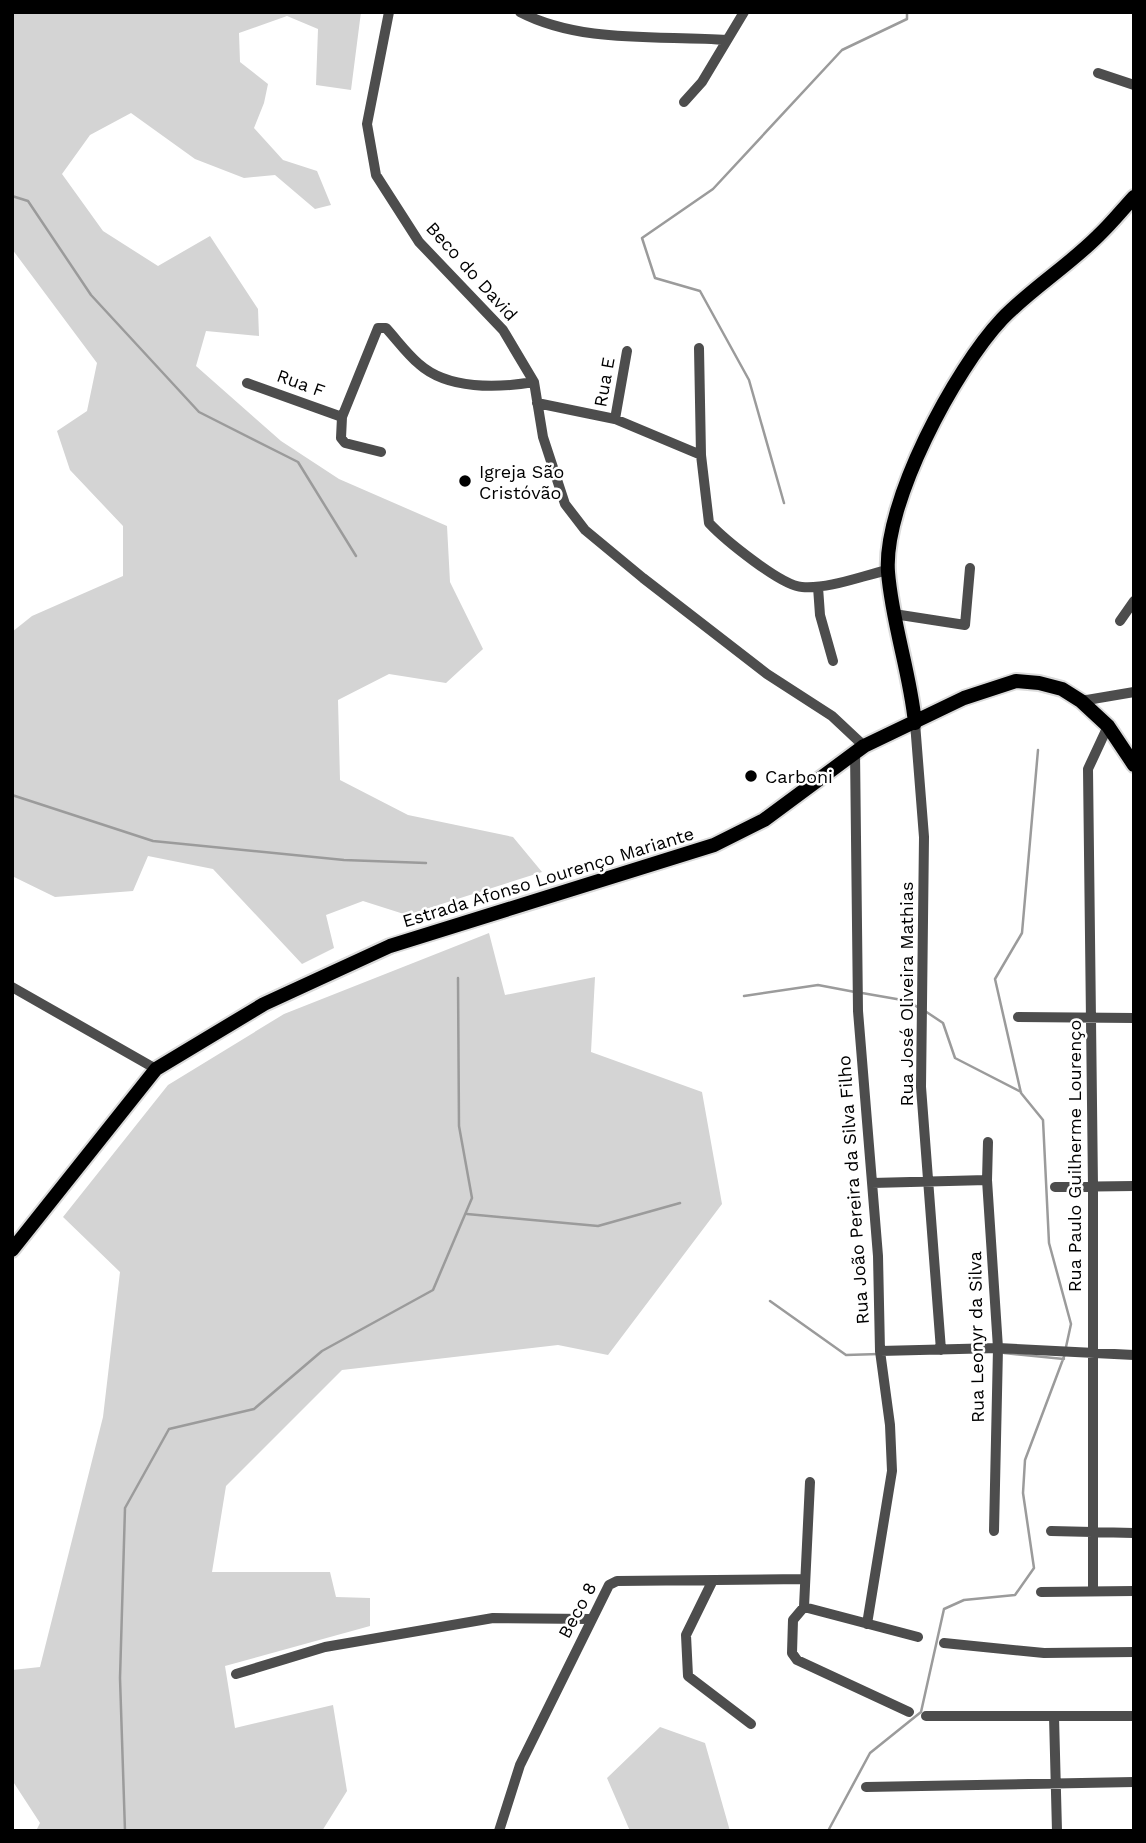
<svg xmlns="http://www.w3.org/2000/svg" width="1146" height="1843" font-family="'Work Sans',sans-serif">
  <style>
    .green { fill: #d4d4d4 }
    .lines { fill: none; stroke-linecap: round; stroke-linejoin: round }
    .stream { stroke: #9b9b9b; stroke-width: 2.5 }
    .major-casing { stroke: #dbdbdb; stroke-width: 18 }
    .minor { stroke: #4d4d4d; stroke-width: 10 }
    .major { stroke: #000; stroke-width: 14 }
    .poi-dot { fill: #000; stroke: #fff; stroke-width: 2.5 }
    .labels { text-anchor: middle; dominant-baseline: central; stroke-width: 5; stroke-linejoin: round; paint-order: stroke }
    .street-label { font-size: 18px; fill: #000; stroke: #fff }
    .poi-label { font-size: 18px; fill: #000; stroke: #fff; text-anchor: start }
  </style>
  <rect width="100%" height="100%" fill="#fff"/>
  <path class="green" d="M12,12H361L351,90L316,85L318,29L287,16L239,33L240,62L268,84L264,103L254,128L283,160L317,171L331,205L315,209L275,175L244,178L195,159L131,113L90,135L62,174L103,231L158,266L210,236L258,309L259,336L206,331L196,366L281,441L339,479L447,526L450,582L483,649L446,683L389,674L338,700L340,780L408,815L513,837L542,872L407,915L363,901L326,915L334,948L302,964L213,869L148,856L133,891L55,897L12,876V632L32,616L123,576V526L70,470L57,431L87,411L97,363L12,249Z
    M489,933L505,995L595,977L591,1052L702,1092L722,1204L608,1355L558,1345L342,1370L226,1486L212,1572H330L336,1597L370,1598V1626L225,1666L235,1728L333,1705L347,1791L322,1831H36L40,1823L12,1780V1670L40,1667L103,1417L120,1272L63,1217L168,1085L284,1014Z
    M660,1727L705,1743L730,1831H630L607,1778Z"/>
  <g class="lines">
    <path class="stream" d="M12,196L28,201L91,295L199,412L298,462L356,556
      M784,503L749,380L700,291L655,278L642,238L713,189L842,50L907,19V12
      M1038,750L1022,933L995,979L1021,1093L1043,1120L1049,1243L1071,1324L1066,1347
      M12,795L153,841L344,860L426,863
      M862,993L908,1001L919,1008
      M744,996L818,985L855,992
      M925,1011L943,1023L955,1058L1021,1092
      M467,1214L598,1226L680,1203
      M770,1301L846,1355L879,1354
      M1004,1353L1064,1359
      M125,1831L120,1678L125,1508L169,1429L254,1409L322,1351L433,1290L472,1198L459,1126L458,978
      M828,1831L870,1753L921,1712L944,1609L964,1600L1015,1595L1034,1568L1023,1493L1025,1460L1065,1354"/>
    <defs>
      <path id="major" d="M915,723C910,672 892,623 888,572C883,503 955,369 1002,319C1031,289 1068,266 1098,236C1111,224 1122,210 1134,197
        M12,1250L156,1069L264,1004L390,946L714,845L764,820L864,746L964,698L1016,681L1039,683L1062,689L1081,701L1108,726L1134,765"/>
    </defs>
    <use href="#major" class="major-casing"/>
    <path class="minor" d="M389,12L367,124L376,175L419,242L503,330L534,382L543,437L565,504L585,530L643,578L767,674L832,716L864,746
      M520,12C581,44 660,35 727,40
      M1098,73L1134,85
      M684,102L702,82L744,12
      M699,348L701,455L709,523C724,539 781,586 802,587C830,589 861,576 888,570
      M247,383L342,417
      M537,403L615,419L701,455
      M615,419L627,351
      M381,452L345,443L341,438L342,417L378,328H386C397,340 407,354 419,364C448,390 498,388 534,382
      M818,587L820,615L833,661
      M894,614L965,625L970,568
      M1120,621L1134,601
      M1081,701L1134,692
      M915,723L924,837L921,1087L941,1350
      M855,751L858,1011L878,1256L880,1351L890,1425L892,1471L867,1624
      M12,987L156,1069
      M1018,1017L1134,1018
      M988,1142L987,1180L998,1348L994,1531
      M872,1183L987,1180
      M1055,1187L1134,1186
      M880,1351L998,1348L1134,1355
      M810,1482L804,1607L918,1637
      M1051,1531L1134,1533
      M712,1582L686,1635L688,1676L751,1724
      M1093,1591V1187L1088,769L1108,726
      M1041,1592L1134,1591
      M804,1607L793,1620L792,1653L797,1660L909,1712
      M944,1643L1044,1653L1134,1652
      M236,1674L325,1647L493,1618L590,1619
      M926,1716H1134
      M1054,1716L1057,1831
      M866,1787L1134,1782
      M499,1831L520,1765L609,1585L617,1581L805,1579"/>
    <use href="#major" class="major"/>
  </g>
  <g class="poi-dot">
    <circle cx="465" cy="481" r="7"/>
    <circle cx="751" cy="776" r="7"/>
  </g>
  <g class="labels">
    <g class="street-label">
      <text transform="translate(472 271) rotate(48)">Beco do David</text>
      <text transform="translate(604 382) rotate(-80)">Rua E</text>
      <text transform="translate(301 383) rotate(20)">Rua F</text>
      <text transform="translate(548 877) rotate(-17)">Estrada Afonso Lourenço Mariante</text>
      <text transform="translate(906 994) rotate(-90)">Rua José Oliveira Mathias</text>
      <text transform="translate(1074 1156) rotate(-90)">Rua Paulo Guilherme Lourenço</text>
      <text transform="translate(853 1190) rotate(-94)">Rua João Pereira da Silva Filho</text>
      <text transform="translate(976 1337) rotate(-91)">Rua Leonyr da Silva</text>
      <text transform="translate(577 1610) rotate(-62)">Beco 8</text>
    </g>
    <g class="poi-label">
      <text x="479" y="471">Igreja São<tspan x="479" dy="21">Cristóvão</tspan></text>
      <text x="765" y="776">Carboni</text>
    </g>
  </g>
  <rect width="1146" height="1843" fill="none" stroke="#000000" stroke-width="28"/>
</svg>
